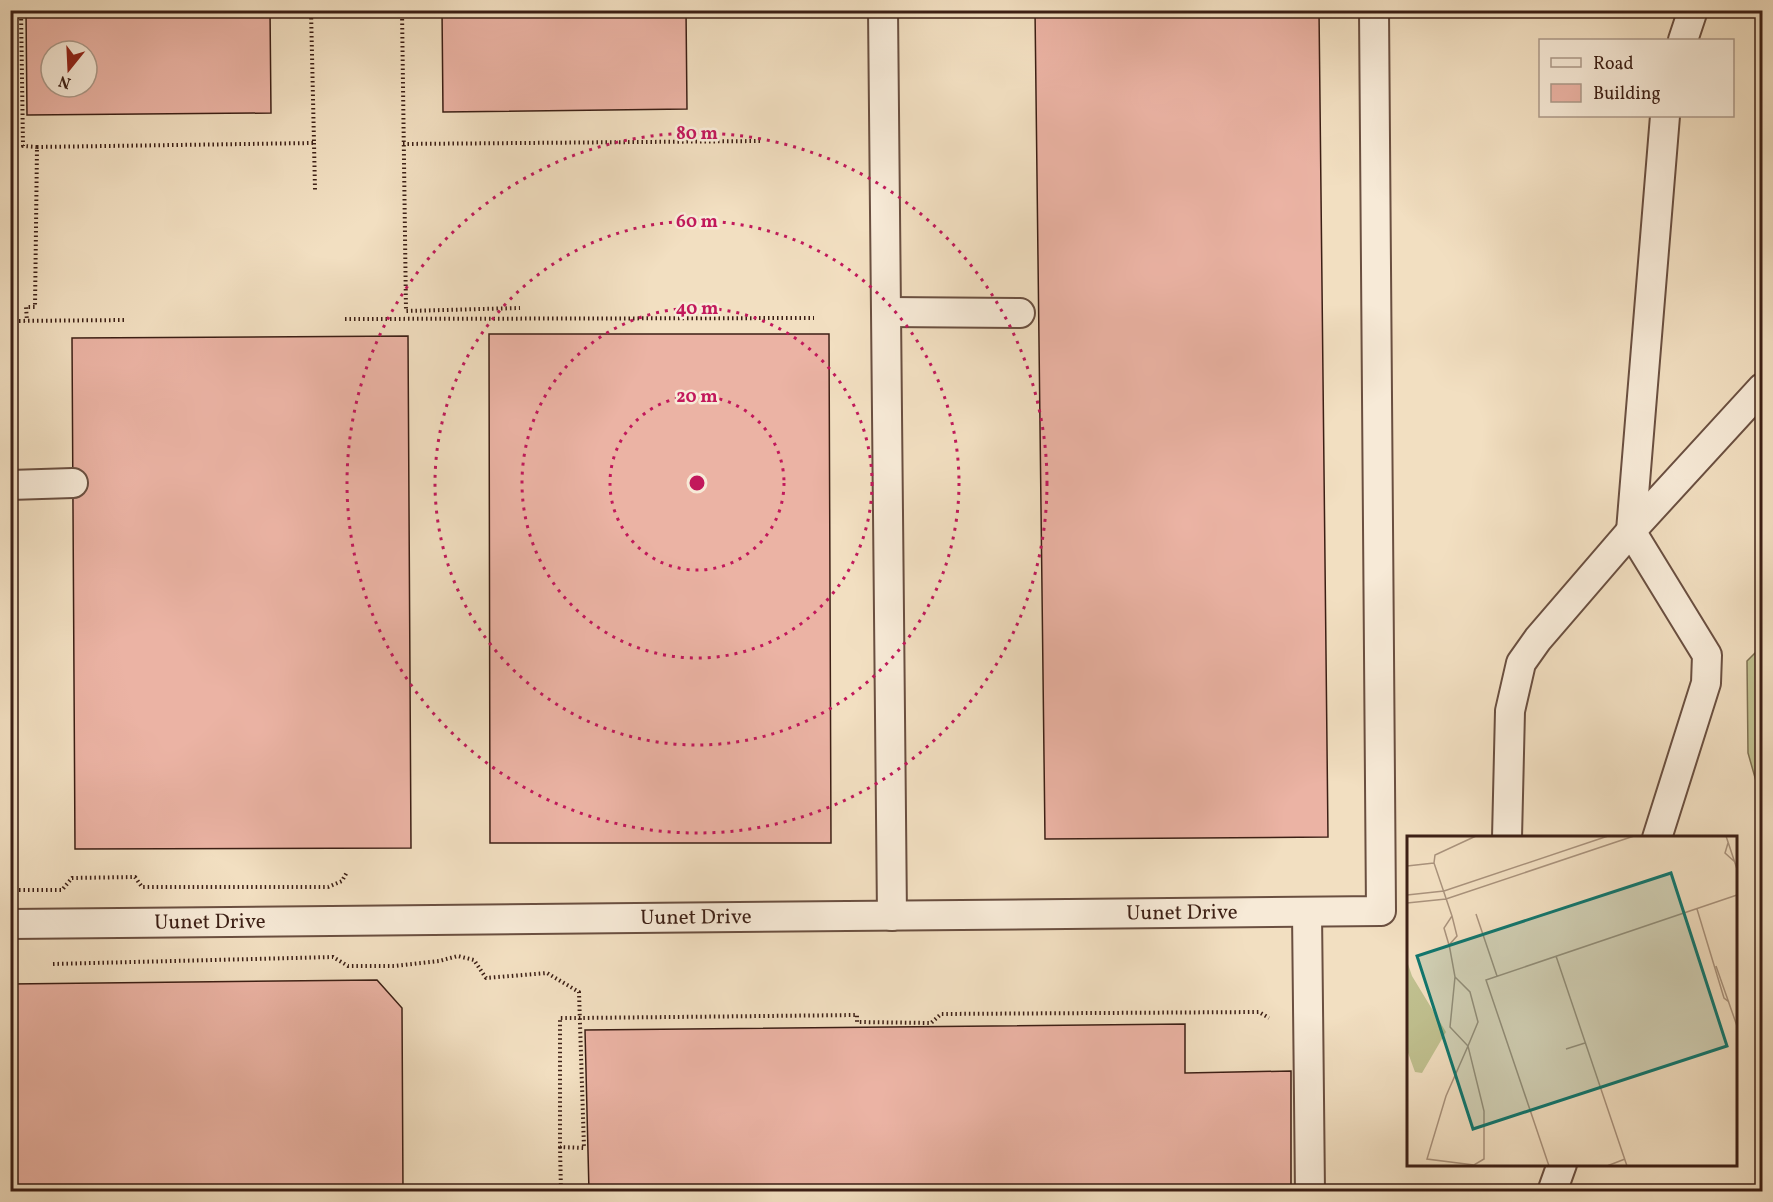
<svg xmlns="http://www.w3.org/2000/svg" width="1773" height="1202" font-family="Vollkorn,serif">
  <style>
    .green { fill: #c0c08f; stroke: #7e7052; stroke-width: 1.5 }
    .building { fill: #ebb3a4; stroke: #3c1f15; stroke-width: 1.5; fill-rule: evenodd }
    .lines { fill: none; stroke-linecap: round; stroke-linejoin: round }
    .minor-casing { stroke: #6a4f40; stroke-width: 32 }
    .path { stroke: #3c1f15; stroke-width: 4; stroke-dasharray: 1.5 3; stroke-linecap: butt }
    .minor { stroke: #f7ead7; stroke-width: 28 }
    .ring { fill: none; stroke: #c2185b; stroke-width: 3; stroke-dasharray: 3 6 }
    .labels { text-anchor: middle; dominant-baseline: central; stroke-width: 5; stroke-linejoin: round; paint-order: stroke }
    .street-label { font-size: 21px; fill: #3c1f15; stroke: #f7ead7 }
    .inset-road { fill: none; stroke: #a9927c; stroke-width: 1.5 }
    .view { fill: #0f766e; fill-opacity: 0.15; stroke: #0f766e; stroke-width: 3 }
    .inset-edge { fill: none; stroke: #3c1f15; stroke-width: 3 }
    .centre { fill: #c2185b; stroke: #f7ead7; stroke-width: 3 }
    .ring-label { font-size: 18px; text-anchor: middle; font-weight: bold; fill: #c2185b; stroke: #f7ead7; stroke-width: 5; stroke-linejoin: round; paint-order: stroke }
  </style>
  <rect width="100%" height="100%" fill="#f2dfc1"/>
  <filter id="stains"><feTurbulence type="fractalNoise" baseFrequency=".00333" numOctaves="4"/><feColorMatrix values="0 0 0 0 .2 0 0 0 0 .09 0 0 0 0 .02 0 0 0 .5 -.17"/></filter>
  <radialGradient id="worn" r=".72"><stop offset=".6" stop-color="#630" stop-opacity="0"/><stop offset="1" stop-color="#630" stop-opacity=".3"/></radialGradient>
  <path class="green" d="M1762,646V802L1748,753L1747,661Z"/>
  <path class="building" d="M26,10H270L271,113L27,115ZM51,51H87V87H51Z
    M442,10H686L687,109L443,112Z
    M1035,10H1319L1328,837L1045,839Z
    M489,334H829L831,843H490Z
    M408,336L411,848L75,849L72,338Z
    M377,980L402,1008L403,1192H10V984Z
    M1185,1024V1073L1291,1071V1192H589L585,1030Z"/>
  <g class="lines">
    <defs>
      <g id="minor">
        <path d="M883,10L892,916"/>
        <path d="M1683,40L1693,10"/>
        <path d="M887,312L1020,313"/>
        <path d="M10,485L73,483"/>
        <path d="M1507,838L1510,711L1521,663L1538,639L1631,531L1762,388"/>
        <path d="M1657,838L1706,683L1707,655L1631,531L1665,116"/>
        <path d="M1307,912L1310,1192"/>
        <path id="s1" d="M10,924L1381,911L1374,10"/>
        <path d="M1552,1192L1562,1164"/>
      </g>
    </defs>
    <use href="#minor" class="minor-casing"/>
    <path class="path" d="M21,10L23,146L37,147L35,307H26L27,321
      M402,10L406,311L520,308
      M314,143L315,190
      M403,144L760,141
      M37,147L314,143L311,10
      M345,319L814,318
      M10,321L125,320
      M10,890H62L72,878L135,877L142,887H328L342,881L347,872
      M53,964L333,957L348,966H394L439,961L458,956L474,960L486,978L547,973L579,992L584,1148L560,1147V1018H579L857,1015V1022L931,1023L941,1014L1259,1012L1269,1018
      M560,1147L561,1192"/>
    <use href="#minor" class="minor"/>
  </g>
  <g class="ring">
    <circle cx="697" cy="483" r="87"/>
    <circle cx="697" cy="483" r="175"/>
    <circle cx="697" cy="483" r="262"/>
    <circle cx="697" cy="483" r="350"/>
  </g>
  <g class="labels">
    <g class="street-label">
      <text stroke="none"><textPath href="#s1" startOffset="1172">Uunet Drive</textPath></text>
      <text stroke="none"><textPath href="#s1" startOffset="686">Uunet Drive</textPath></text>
      <text stroke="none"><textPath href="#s1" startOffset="200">Uunet Drive</textPath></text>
    </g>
  </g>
  <g transform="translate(1407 836)">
    <rect width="330" height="330" fill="#f2dfc1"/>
    <path d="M0,125L5,140L39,196L15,237L8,236L0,214Z" fill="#c0c08f"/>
    <path class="inset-road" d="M319,0L330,33M321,7L318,17L328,26M0,30L27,27M0,59L37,55L201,0M0,67L39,63L227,0M290,73L317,162L322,166M69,78L90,140M45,80L37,92L42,109L50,100L45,80L27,27L28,19L69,0M42,108L48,141L63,156L71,186L61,210L39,260L20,323L67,329L77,323V275L61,210L43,191L48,141M149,120L220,330M309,130L330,190M159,213L178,207M142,330L79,144L330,59M200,330L218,323"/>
    <path class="view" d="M264,37L320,210L66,293L10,120Z"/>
    <rect width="330" height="330" class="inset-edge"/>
  </g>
  <circle cx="697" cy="483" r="9" class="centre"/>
  <g class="ring-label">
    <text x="697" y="139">80 m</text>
    <text x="697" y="227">60 m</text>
    <text x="697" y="314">40 m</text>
    <text x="697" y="402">20 m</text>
  </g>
  <rect width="1773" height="1202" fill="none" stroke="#f2dfc1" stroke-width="36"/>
  <rect x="12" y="12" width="1749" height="1178" fill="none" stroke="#3c1f15" stroke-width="3"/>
  <rect x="18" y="18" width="1737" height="1166" fill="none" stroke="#3c1f15" stroke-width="1.5"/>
  <rect x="1539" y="39" width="195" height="78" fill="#f7ead7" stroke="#ac9989" stroke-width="1.5"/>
  <rect x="1551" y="58" width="30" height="9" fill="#f7ead7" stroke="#ac9989" stroke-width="1.5"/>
  <text x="1593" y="69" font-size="18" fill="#3c1f15">Road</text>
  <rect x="1551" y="84" width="30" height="18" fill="#ebb3a4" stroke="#ac9989" stroke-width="1.5"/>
  <text x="1593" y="99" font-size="18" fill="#3c1f15">Building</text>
  <g transform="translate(69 69) rotate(198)"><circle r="28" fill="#f7ead7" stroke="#ac9989" stroke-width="1.5"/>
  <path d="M0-4.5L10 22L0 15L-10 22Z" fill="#8f2418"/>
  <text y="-9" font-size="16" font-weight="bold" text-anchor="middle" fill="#3c1f15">N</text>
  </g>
  <rect width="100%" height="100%" filter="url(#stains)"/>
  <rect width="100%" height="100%" fill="url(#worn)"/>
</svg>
